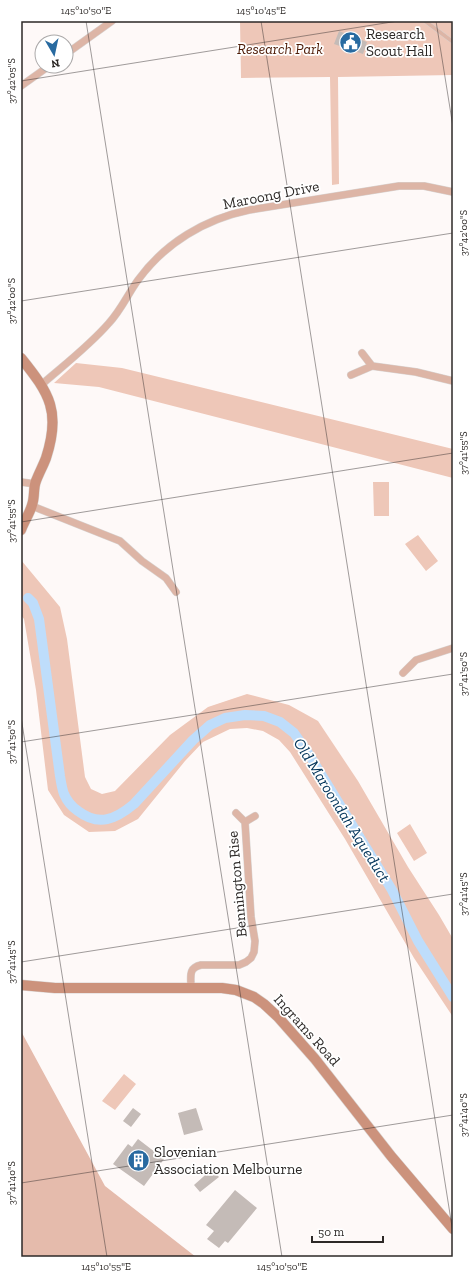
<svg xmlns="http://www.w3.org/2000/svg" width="474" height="1278" font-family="'Zilla Slab',serif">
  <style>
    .green { fill: #eec7b8 }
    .forest { fill: #e5bbac }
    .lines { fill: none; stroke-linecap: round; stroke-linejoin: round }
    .canal { stroke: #beddfb; stroke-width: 10 }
    .building { fill: #c4bbb7 }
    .lane-casing { stroke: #d8d4d2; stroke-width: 4.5 }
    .street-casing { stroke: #d8d4d2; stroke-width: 8 }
    .secondary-casing { stroke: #d8d4d2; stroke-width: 11 }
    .lane { stroke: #ddb5a6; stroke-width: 3.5 }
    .street { stroke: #ddb5a6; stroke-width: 7 }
    .secondary { stroke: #cc927c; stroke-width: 10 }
    .ticks { fill: none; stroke: #2d2927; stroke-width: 1; stroke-opacity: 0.45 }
    .labels { text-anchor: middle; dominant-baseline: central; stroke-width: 3.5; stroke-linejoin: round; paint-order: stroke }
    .poi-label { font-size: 15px; fill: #2d2927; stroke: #fff; text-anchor: start }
    .park-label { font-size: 15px; font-style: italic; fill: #4d1a05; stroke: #fff }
    .street-label { font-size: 15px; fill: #2d2927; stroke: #fff }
    .water-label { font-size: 16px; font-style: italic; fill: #003359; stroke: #fff }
    .neatline { fill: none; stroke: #2d2927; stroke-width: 1.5 }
    .ticks-label { font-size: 10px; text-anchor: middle; fill: #2d2927 }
  </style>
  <rect width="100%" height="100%" fill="#fef9f8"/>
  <path class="green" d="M240,21H453V75L338,77L339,184L332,185L330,77L241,78Z
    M76,363L122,368L453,449V478L99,387L54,383Z
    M373,482H389V516H374Z
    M418,535L438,561L426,571L405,544Z
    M21,560L60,607L67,639L85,777L91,789L102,794L115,791L170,735L208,707L247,694L289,705L318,721L358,781L408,867L439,915L453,939V1017L414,958L345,839L290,752L279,740L263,731L247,728L230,729L203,742L185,761L138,819L115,831L89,832L64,815L48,790L36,690L24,619L21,615Z
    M410,824L427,853L414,861L397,833Z
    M124,1074L136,1084L115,1110L102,1101Z"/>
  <path class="forest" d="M21,1033H22L105,1186L196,1257H21Z"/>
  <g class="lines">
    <path class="canal" d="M28,598L33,603L39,619L60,776C61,782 62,789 64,794C67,801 72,807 78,811C99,827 116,819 134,804L193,740L210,725L225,718L245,715L264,716L280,722L294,733L308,753L392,890L418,941L453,997"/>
  </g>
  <path class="building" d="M339,31L367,42L363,54L334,44Z
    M133,1108L141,1114L131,1127L123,1121Z
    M196,1108L203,1130L184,1135L178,1113Z
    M138,1139L164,1159L144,1186L113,1164L128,1144L132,1147Z
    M212,1169L219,1177L200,1192L194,1185Z
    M235,1190L257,1208L228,1243L225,1241L219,1248L207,1239L214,1231L206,1225Z"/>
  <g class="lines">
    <defs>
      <path id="lane" d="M425,21L453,42"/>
      <path id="street" d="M66,54L112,21
        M21,86L49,66
        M372,366L416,372L453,381
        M351,375L372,366L362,353
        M41,385C64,365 89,346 109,323C121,310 128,294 138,280C165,243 205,219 249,210L399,186H424L453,192
        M21,482L35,484
        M32,506L120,541L142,561L166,578L176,592
        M403,673L416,660L453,648
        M236,813L245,822L255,816
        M191,988C191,976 188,968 201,965H239L246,962L251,958L254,952L255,941L251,917L245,822"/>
      <path id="secondary" d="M21,358C50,394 61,412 46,458C43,466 39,473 36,481C33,488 35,497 32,505C30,513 24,521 21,530
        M21,985L55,988H222L236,990L254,997L264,1004L278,1017L315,1059L391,1156L453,1229"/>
    </defs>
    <use href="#lane" class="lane-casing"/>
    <use href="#street" class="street-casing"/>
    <use href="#secondary" class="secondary-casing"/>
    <use href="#lane" class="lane"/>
    <use href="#street" class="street"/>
    <use href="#secondary" class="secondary"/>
  </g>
  <path class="ticks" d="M86,21L282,1257M261,21L453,1233M436,21L453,127M21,81L398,21M21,301L453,233M21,522L453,453M21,717L107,1257M21,742L453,674M21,962L453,894M21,1183L453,1115"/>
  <defs>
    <symbol id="civic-disc" viewBox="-11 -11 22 22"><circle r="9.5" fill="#286aa0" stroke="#fff"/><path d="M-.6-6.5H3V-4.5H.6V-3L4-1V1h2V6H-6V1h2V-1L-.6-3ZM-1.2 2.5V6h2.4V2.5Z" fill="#fff"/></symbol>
    <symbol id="building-disc" viewBox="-11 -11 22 22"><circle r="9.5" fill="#286aa0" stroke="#fff"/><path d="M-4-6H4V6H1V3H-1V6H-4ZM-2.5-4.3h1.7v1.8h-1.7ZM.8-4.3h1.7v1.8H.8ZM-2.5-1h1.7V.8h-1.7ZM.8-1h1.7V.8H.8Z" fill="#fff"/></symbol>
  </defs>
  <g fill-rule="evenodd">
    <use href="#civic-disc" x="338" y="30" width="25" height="25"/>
    <use href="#building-disc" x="126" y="1148" width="25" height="25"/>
  </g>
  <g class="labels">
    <g class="poi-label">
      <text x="366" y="34">Research<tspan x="366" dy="17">Scout Hall</tspan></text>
      <text x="154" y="1152">Slovenian<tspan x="154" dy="17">Association Melbourne</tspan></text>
    </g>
    <g class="park-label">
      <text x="280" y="49">Research Park</text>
    </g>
    <g class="street-label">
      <text transform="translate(271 195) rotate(-11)">Maroong Drive</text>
      <text transform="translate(237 884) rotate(-95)">Bennington Rise</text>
      <text transform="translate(307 1030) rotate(48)">Ingrams Road</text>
    </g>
    <g class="water-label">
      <text transform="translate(342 810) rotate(58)">Old Maroondah Aqueduct</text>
    </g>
  </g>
  <rect width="474" height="1278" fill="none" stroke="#ffffff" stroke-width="44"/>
  <g transform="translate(54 54) rotate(171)"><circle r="19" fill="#ffffff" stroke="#aba9a9"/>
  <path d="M0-3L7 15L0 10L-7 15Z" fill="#286aa0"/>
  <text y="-6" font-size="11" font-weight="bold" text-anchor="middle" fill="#2d2927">N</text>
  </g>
  <path d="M312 1236v6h71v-6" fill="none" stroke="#2d2927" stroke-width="2"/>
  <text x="318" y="1236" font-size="12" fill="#2d2927" stroke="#ffffff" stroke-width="3" paint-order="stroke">50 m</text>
  <rect x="22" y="22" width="430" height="1234" class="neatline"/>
  <g class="ticks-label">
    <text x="86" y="14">145°10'50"E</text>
    <text x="261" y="14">145°10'45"E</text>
    <text transform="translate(11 81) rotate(-90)" y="4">37°42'05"S</text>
    <text transform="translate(463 233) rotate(-90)" y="4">37°42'00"S</text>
    <text transform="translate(11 301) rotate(-90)" y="4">37°42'00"S</text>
    <text transform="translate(463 453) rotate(-90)" y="4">37°41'55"S</text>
    <text transform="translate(11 521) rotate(-90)" y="4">37°41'55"S</text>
    <text transform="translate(463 674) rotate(-90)" y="4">37°41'50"S</text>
    <text transform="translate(11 742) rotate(-90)" y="4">37°41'50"S</text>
    <text transform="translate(463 894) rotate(-90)" y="4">37°41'45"S</text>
    <text transform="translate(11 962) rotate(-90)" y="4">37°41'45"S</text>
    <text transform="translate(463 1115) rotate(-90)" y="4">37°41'40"S</text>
    <text transform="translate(11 1183) rotate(-90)" y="4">37°41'40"S</text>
    <text x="106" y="1270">145°10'55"E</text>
    <text x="282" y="1270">145°10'50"E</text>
  </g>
</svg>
